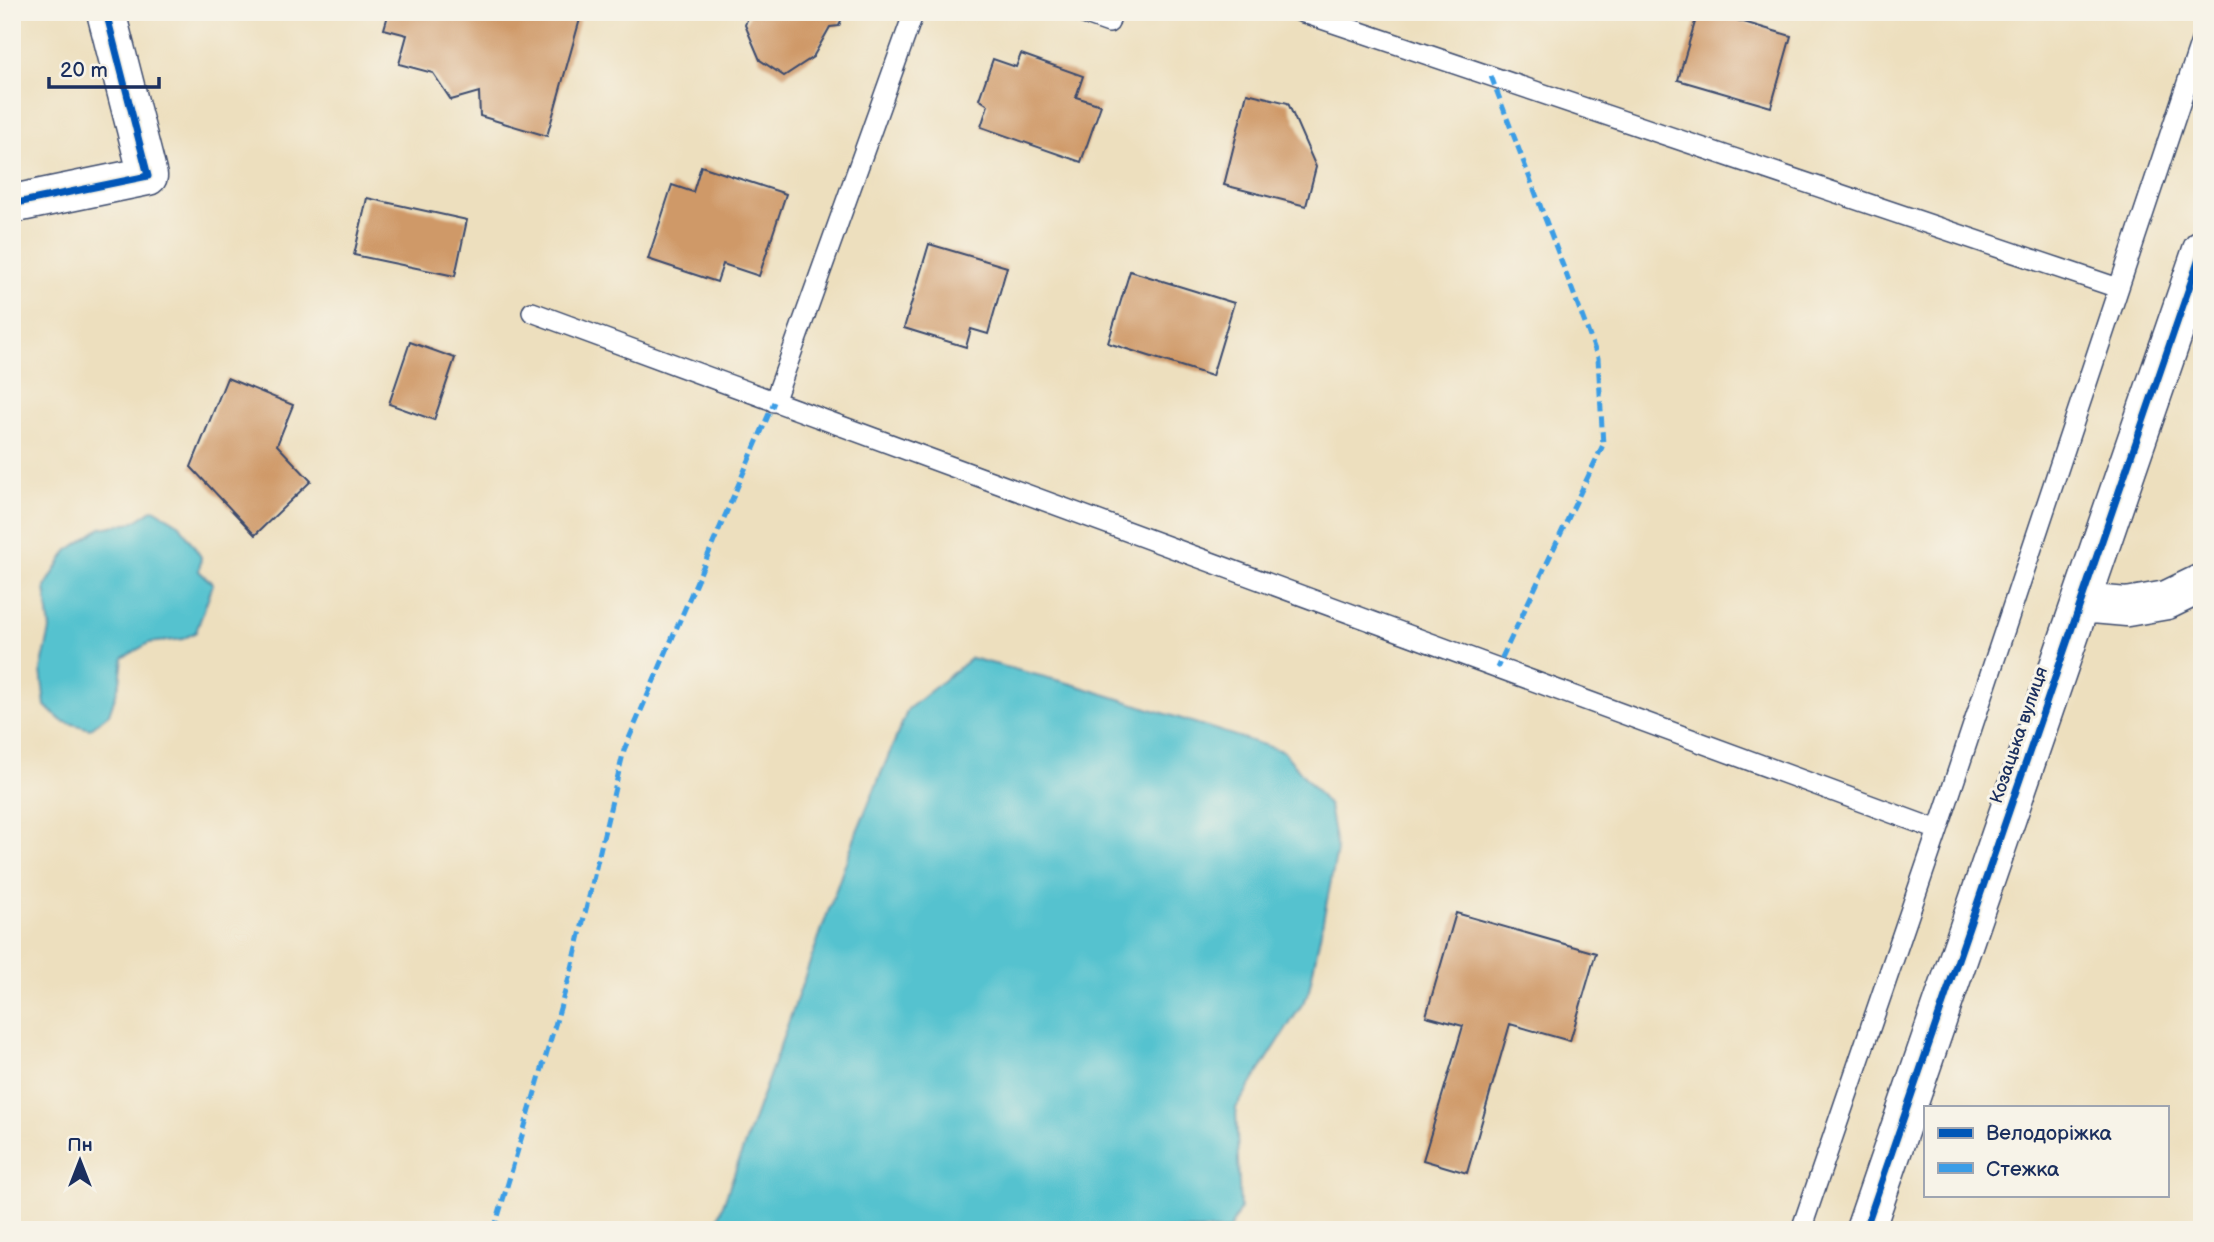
<svg xmlns="http://www.w3.org/2000/svg" width="2214" height="1242" font-family="'Balsamiq Sans',sans-serif">
  <style>
    .water { fill: #55c2cf; stroke: #387896; stroke-width: 2 }
    .building { fill: #cf9967 }
    .lines { fill: none; stroke-linecap: round; stroke-linejoin: round }
    .service-casing { stroke: #3a496c; stroke-width: 22 }
    .minor-casing { stroke: #3a496c; stroke-width: 41 }
    .service { stroke: #fff; stroke-width: 19 }
    .minor { stroke: #fff; stroke-width: 38 }
    .quiet { stroke: #3b9de6; stroke-width: 5; stroke-dasharray: 10 5; stroke-linecap: butt }
    .cycleway-casing { stroke: #f7f3e8; stroke-width: 11 }
    .cycleway { stroke: #0057b8; stroke-width: 7 }
    .labels { text-anchor: middle; dominant-baseline: central; stroke-width: 6; stroke-linejoin: round; paint-order: stroke }
    .street-label { font-size: 18px; fill: #1b2f5e; stroke: #f7f3e8 }
  </style>
  <rect width="100%" height="100%" fill="#f7f3e8"/>
  <filter id="ink" filterUnits="userSpaceOnUse"><feTurbulence type="fractalNoise" baseFrequency=".0143" numOctaves="2"/><feDisplacementMap in="SourceGraphic" scale="14" xChannelSelector="R" yChannelSelector="G"/><feConvolveMatrix kernelMatrix="1 2 1 2 8 2 1 2 1" color-interpolation-filters="sRGB"/></filter>
  <filter id="wash" filterUnits="userSpaceOnUse"><feTurbulence type="fractalNoise" baseFrequency=".00686" numOctaves="4" result="noise"/><feDisplacementMap in="SourceGraphic" scale="28" xChannelSelector="R" yChannelSelector="G"/><feGaussianBlur stdDeviation="1.57" result="paint"/><feColorMatrix in="noise" values="0 0 0 0 0 0 0 0 0 0 0 0 0 0 0 0 0 1.4 0 .05"/><feComposite in="paint" operator="in"/></filter>
  <g filter="url(#wash)">
    <rect width="100%" height="100%" fill="#eddfbe"/>
    <path class="water" d="M154,509L180,525L201,557L199,571L213,584L196,632L183,639L149,643L123,658L120,682L109,714L90,729L62,721L45,706L41,670L50,630L45,587L67,551L101,528L134,522Z
      M971,658L1072,684L1283,751L1329,806L1337,851L1308,995L1236,1108L1240,1209L1229,1230H714L857,831L908,709Z"/>
    <g id="blocks">
      <path class="building" d="M389,12H582L547,136L480,116L479,92L451,100L433,73L399,64L407,35L384,29Z
        M750,12H844L839,26L830,27L813,57L784,76L760,60L745,25Z
        M1698,12H1710L1791,36L1771,107L1678,80Z
        M1021,54L1083,76L1076,97L1101,105L1081,162L981,127L988,105L979,99L993,59L1016,67Z
        M1247,93L1288,103L1316,167L1306,206L1224,185Z
        M701,166L786,194L759,276L723,264L717,282L648,259L672,185L693,192Z
        M367,198L467,220L455,276L354,255Z
        M929,244L1007,267L988,334L971,329L966,347L904,328Z
        M1130,271L1234,303L1212,376L1108,343Z
        M410,342L455,358L434,420L389,404Z
        M227,378L293,405L277,445L311,481L255,535L191,467Z
        M1456,913L1596,953L1570,1041L1510,1024L1467,1173L1423,1160L1463,1026L1426,1016Z"/>
    </g>
  </g>
  <g filter="url(#ink)">
    <use href="#blocks" fill-opacity="0" stroke="#3a496c" stroke-width="2"/>
    <g class="lines">
      <defs>
        <path id="service" d="M1078,12L1109,23L1112,12
          M1301,12L2118,288
          M532,312L1938,830
          M774,402L914,12
          M1801,1230L1938,830L2202,38"/>
        <path id="minor" d="M12,204L148,176L106,12
          M2081,603L2127,607L2167,600L2202,583
          M1865,1230L2202,250"/>
      </defs>
      <use href="#service" class="service-casing"/>
      <use href="#minor" class="minor-casing"/>
      <use href="#service" class="service"/>
      <use href="#minor" class="minor"/>
      <path class="quiet" d="M1491,76L1598,358L1603,445L1497,668
        M494,1230L572,968L624,750L774,402"/>
      <defs>
        <path id="cycleway" d="M12,204L148,176L106,12
          M1865,1230L2202,250"/>
      </defs>
      <use href="#cycleway" class="cycleway-casing"/>
      <use href="#cycleway" class="cycleway"/>
    </g>
  </g>
  <g class="labels">
    <g class="street-label">
      <text transform="translate(2019 735) rotate(-71)">Козацька вулиця</text>
    </g>
  </g>
  <rect width="2214" height="1242" fill="none" stroke="#f7f3e8" stroke-width="42"/>
  <rect x="1924" y="1106" width="245" height="91" fill="#f7f3e8" stroke="#9fa5b1" stroke-width="2"/>
  <rect x="1938" y="1128" width="35" height="10" fill="#0057b8" stroke="#9fa5b1" stroke-width="2"/>
  <text x="1986" y="1140" font-size="21" fill="#1b2f5e">Велодоріжка</text>
  <rect x="1938" y="1163" width="35" height="10" fill="#3b9de6" stroke="#9fa5b1" stroke-width="2"/>
  <text x="1986" y="1176" font-size="21" fill="#1b2f5e">Стежка</text>
  <g transform="translate(80 1161)" stroke="#f7f3e8" stroke-width="5" paint-order="stroke">
  <path d="M0-5L12 26L0 18L-12 26Z" fill="#1b2f5e"/>
  <text y="-10" font-size="19" font-weight="bold" text-anchor="middle" fill="#1b2f5e">Пн</text>
  </g>
  <path d="M49 77v10h110v-10" fill="none" stroke="#1b2f5e" stroke-width="3.5"/>
  <text x="60" y="77" font-size="21" fill="#1b2f5e" stroke="#f7f3e8" stroke-width="5" paint-order="stroke">20 m</text>
</svg>
